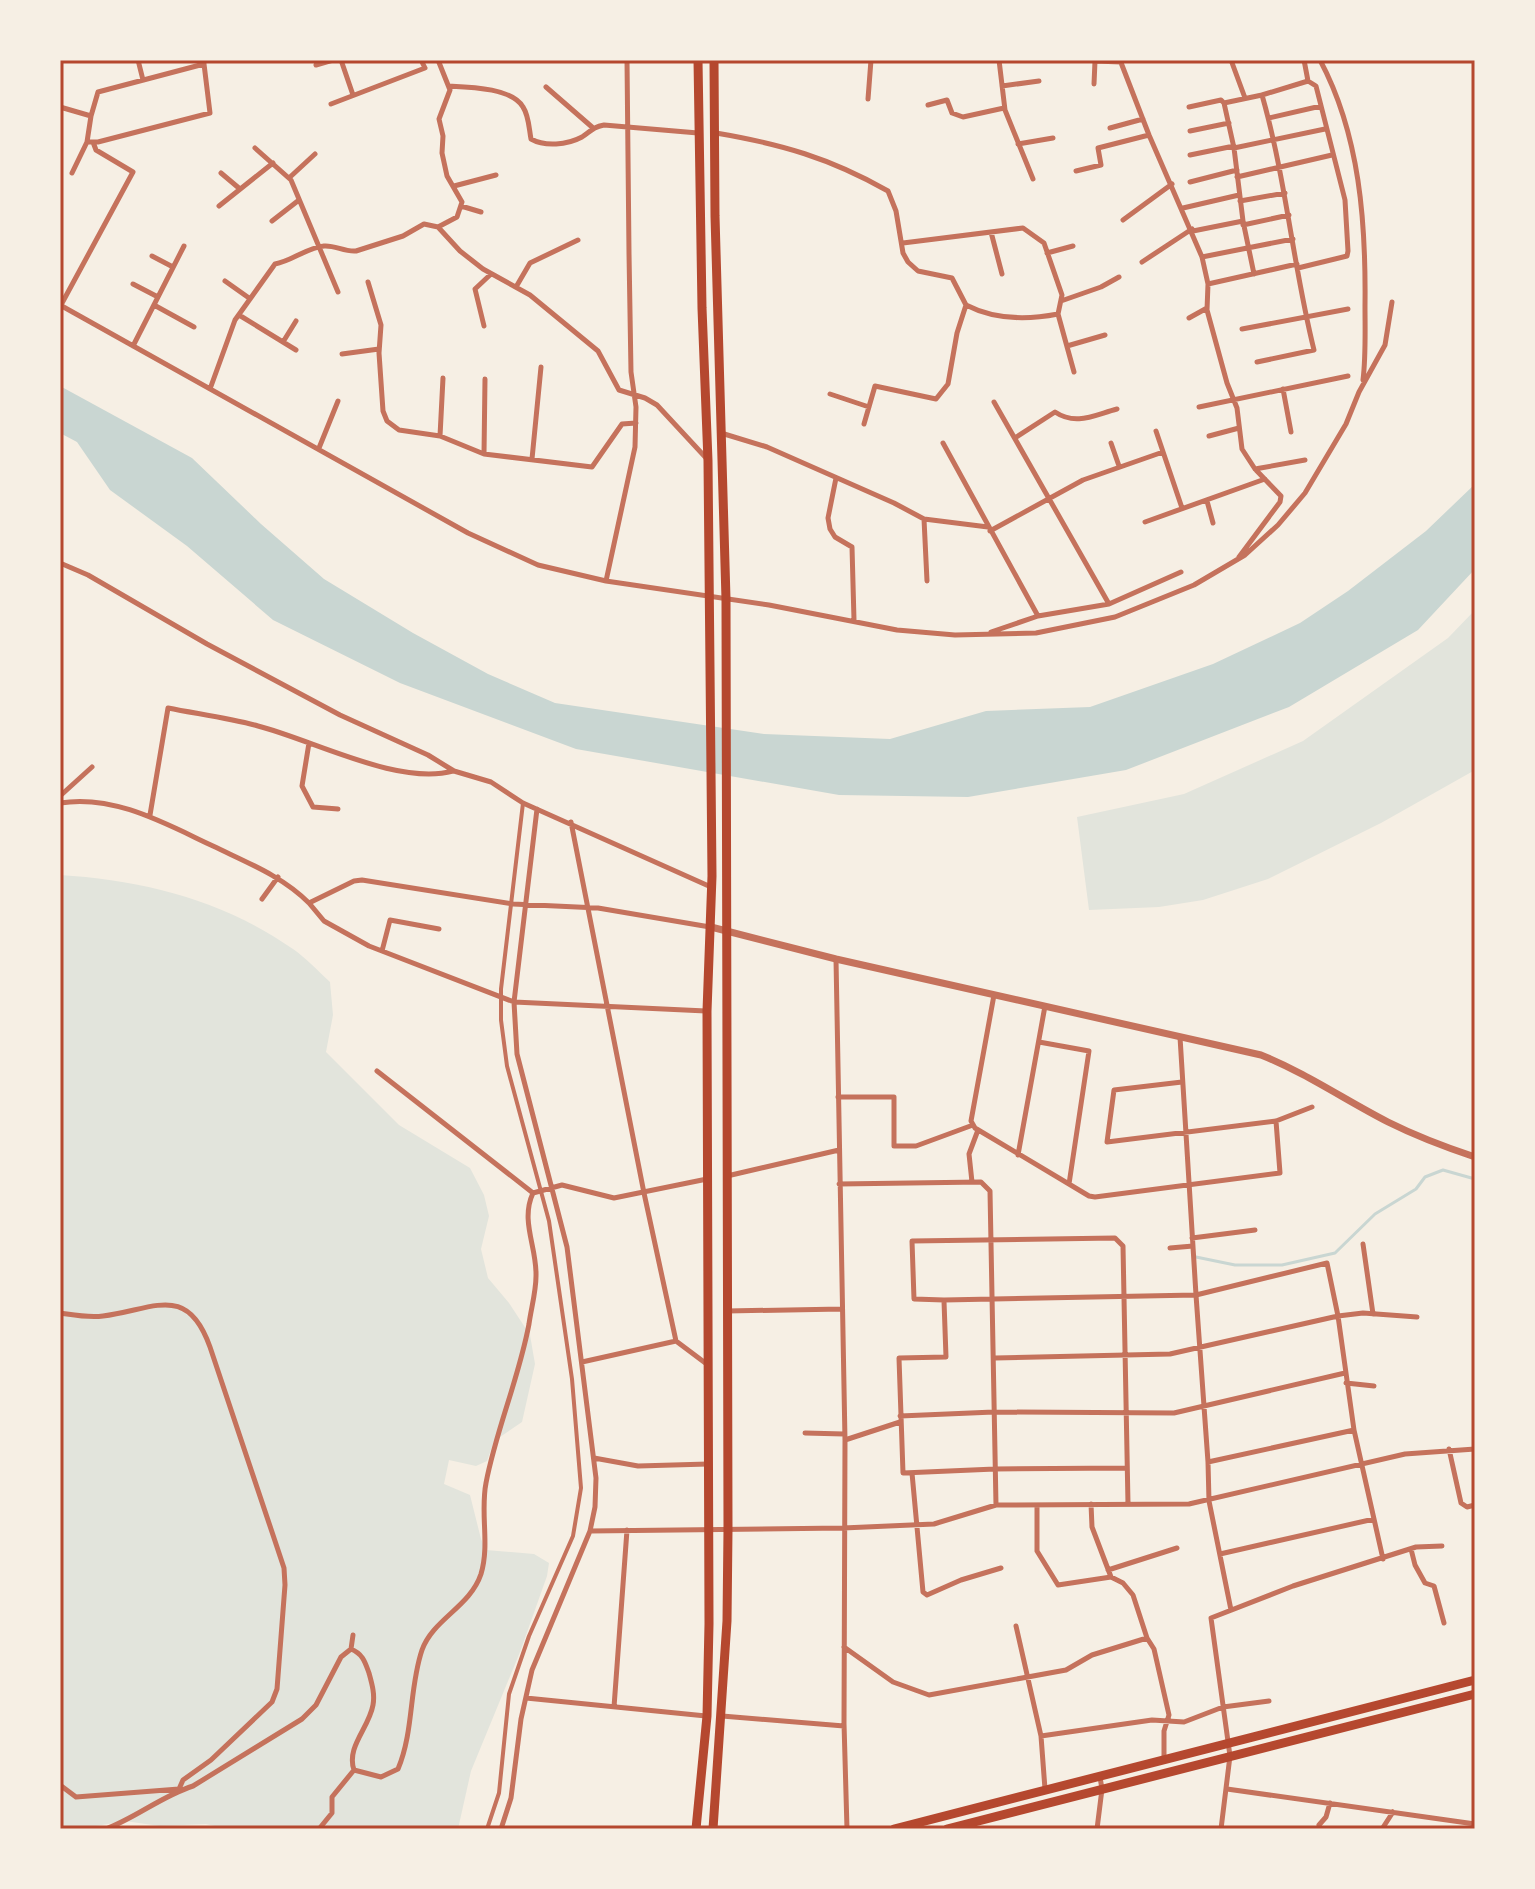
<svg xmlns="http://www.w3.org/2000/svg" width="1535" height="1889" font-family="Manrope,sans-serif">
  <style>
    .green { fill: #e2e4dc }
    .water { fill: #c9d6d2 }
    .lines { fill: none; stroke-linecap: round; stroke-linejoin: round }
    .stream { stroke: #c9d6d2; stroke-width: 3 }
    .pedestrian { stroke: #c5725c; stroke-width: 4 }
    .minor { stroke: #c5725c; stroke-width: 5 }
    .tertiary { stroke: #c5725c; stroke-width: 7 }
    .trunk { stroke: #b5482f; stroke-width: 9 }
    .neatline { fill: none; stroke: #b5482f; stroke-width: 3 }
  </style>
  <rect width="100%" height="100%" fill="#f6efe4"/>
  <path class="green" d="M1475,610V770L1381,823L1268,879L1203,900L1159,907L1089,910L1077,817L1184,794L1303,741L1448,638Z
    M60,875C143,880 223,900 293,949C306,958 318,971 330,982L333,1015L326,1052L399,1125L470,1168L484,1195L489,1216L481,1249L488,1278L509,1303L530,1335L535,1364L522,1422L494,1441L487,1461L476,1466L449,1460L444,1484L470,1495L481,1539L486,1550L534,1554L549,1563L547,1576L520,1652L471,1771L458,1829H228L206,1824L160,1826L125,1821L79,1829H60Z"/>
  <path class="water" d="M60,386L192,458L261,524L324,579L413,633L488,674L555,703L764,734L890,739L986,711L1090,707L1213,664L1300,623L1348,591L1426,531L1475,484V569L1418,630L1289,707L1126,770L968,797L839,795L576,749L400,683L273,620L187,546L110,490L77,442L60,433Z"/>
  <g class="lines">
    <path class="stream" d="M1196,1257L1235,1265H1282L1335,1253L1375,1214L1416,1189L1425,1177L1443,1170L1475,1179"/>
    <path class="pedestrian" d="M487,1829L499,1793L509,1694L529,1636L573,1536L581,1488L572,1379L549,1221L507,1066L501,1020V989L523,803"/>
    <path class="minor" d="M138,60L143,80
      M341,60L353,95
      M531,60H534
      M999,60L1005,110L1033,179
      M1120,60L1149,135L1202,257L1208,284L1207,310L1227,383L1237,408L1242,449L1255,469L1281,496L1280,502L1239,557
      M1231,60L1245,98
      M1320,60C1360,135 1366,223 1365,306C1365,330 1366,356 1363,380
      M316,65L333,60
      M1094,84L1095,61L1121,62
      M449,86C470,87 512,88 523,107C529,116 529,129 531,139C545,147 567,145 582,137C591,131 593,127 604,125L698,133
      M1002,86L1039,81
      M546,87L592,127
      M1262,95L1308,81
      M868,99L871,60
      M331,104L425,68L421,60
      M928,105L947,100L952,113L963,117L1004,108
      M60,107L91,116L87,142L72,173
      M1189,107L1221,100L1224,103
      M91,116L98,92L204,64V60
      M1269,118L1321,106
      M1110,128L1143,119
      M1190,131L1229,123
      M716,133C781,144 830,158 888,191L896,211L903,253L908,262L918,271L952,278L966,305
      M87,142H98L210,113L204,64
      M1018,144L1053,138
      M255,148L291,180L338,292
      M1234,148L1325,129
      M1190,155L1234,146
      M1076,171L1101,165L1098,148L1149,135
      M221,173L240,189
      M1237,177L1332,155
      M289,178L315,154
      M1190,182L1237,170
      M454,186L496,175
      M1240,201L1285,193
      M219,206L273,163
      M461,206L481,212
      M1183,208L1239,195
      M1123,220L1172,184
      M272,221L299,200
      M1243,225L1289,215
      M438,227L457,217L462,202L447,176L442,153L443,136L439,119L450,90L438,60
      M1193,231L1243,221
      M991,232L1002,274
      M903,243L1023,228L1044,243L1062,295L1058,314L1074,372
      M1047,253L1073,246
      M152,256L173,267
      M1202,257L1293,239
      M1142,262L1192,229
      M1298,268L1347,256L1348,251L1345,200L1316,86L1308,81L1304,60
      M1254,274L1243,221L1234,148L1224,103L1262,95C1286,179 1293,266 1314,350L1257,362
      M225,281L249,298
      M368,282L381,325L379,353L383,411L387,421L399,430L440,436L484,454L592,467L622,424L636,423
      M133,284L158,297
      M1208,284L1297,264
      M516,287L530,263L578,240
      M1061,301L1101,287L1119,277
      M60,305L468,533L538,565L606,581L769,605L897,630L955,635L1036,633L1115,617L1194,585L1245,555L1278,525L1305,493L1346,424L1359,392L1385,345L1392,302
      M61,305L133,172L96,150L93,142
      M154,305L194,327
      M239,315L296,350
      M1189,318L1207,308
      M484,326L475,289L491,274
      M1242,329L1348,309
      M283,342L296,321
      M133,346L184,246
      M1067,346L1105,335
      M342,354L379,349
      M210,389L235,320L275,264C292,261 306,248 324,246C335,245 344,252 356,251L403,236L424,224L438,227L460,251L483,269L530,295L598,351L619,390L645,398L657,405L708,460
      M1283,389L1291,432
      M830,394L869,407
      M1199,407L1348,376
      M864,424L875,386L936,399L948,384L957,333L966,305C995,320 1027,320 1058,314
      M1156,431L1182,508
      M721,433L767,447L894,503L924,519L988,527
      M440,436L443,378
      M1209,436L1239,428
      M1015,438L1055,412C1076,426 1094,415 1117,409
      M943,443L1038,616
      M1111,443L1119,466
      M319,448L338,401
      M484,454L485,379
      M532,459L541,367
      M1255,469L1305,460
      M836,478L828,518L830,529L835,537L852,547L854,620
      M1207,501L1213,523
      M924,519L927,581
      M1145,522L1265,479
      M990,531L1083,480L1163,452
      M60,563L88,575L207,644L340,715L428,755L454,771L491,782L523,803L711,887
      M606,581L635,447L636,407L631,372L629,253L627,60
      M1109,604L1181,572
      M991,632L1038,616L1109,604L994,402
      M309,743L302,786L313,807L338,809
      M60,796L92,767
      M60,803C114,794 166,824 213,846C248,863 282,876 309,903L354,881L362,880L513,904L598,908L710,927
      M150,815L168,708C198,714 229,718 258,726C313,740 398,786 453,771
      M571,822L644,1193L676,1341L708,1365
      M262,899L278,877
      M309,903L324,921L369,946L514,1002L706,1011
      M382,951L390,920L439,929
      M836,959L845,1440L844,1723L847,1829
      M994,995L971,1121L975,1128L1089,1196L1095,1197L1280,1173L1276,1121
      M1039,1042L1089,1051L1069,1184
      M377,1071L533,1193
      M1182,1082L1114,1090L1107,1142L1276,1121L1312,1107
      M838,1097H894V1146H916L973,1125
      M1018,1155L1045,1006
      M727,1176L839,1150
      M972,1182L969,1154L978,1130
      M839,1184L981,1182L990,1191L996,1505
      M1192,1238L1255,1230
      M1363,1244L1373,1314
      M1170,1248L1193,1246
      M944,1301L946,1357L899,1358L903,1473L995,1469L1127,1468
      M727,1311L842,1309
      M60,1313C74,1315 88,1318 103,1316C153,1310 187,1282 210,1347L274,1538L284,1568L285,1585L277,1689L272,1702L211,1760L183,1780L179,1789L76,1797L60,1785
      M995,1358L1170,1354L1338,1316L1363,1313L1417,1317
      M582,1362L676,1341
      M1346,1383L1374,1386
      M900,1416L994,1412L1174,1413L1345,1373
      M805,1433L844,1434
      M845,1440L900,1422
      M1449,1449L1461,1503L1467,1507L1475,1505
      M594,1458L638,1466L708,1464
      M1208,1462L1354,1430
      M912,1473L923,1592L927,1595L961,1580L1001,1568
      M1128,1504C1126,1418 1124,1332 1123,1246L1115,1238L912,1241L914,1299L944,1300L1196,1295L1180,1037
      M1037,1506V1551L1058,1585L1111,1577L1092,1527L1091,1504
      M590,1531L843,1528L934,1524L996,1505L1189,1504L1405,1454L1475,1449
      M1411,1549L1415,1565L1425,1583L1434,1586L1444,1623
      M1220,1554L1374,1519
      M1108,1570L1177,1548
      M1111,1577L1123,1583L1133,1595L1147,1638L1154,1649L1169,1715L1164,1731V1758
      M1231,1610L1209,1501L1208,1462L1196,1295L1327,1263L1338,1316L1354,1430L1383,1559
      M1016,1626L1041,1736L1045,1789
      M844,1647L893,1682L929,1695L1066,1670L1092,1655L1147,1638
      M526,1698L706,1716
      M614,1707L627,1530
      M722,1716L844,1726
      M1041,1736L1152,1720L1184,1722L1223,1707L1269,1701
      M354,1770L381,1777L398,1769C414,1731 409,1688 422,1650C433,1619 470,1607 481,1574C490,1544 480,1513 486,1483C496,1430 519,1378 529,1324C531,1309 536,1292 536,1276C537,1247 520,1221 533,1193L562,1185L614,1198L707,1179
      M1227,1789L1475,1824
      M1319,1825L1326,1817L1330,1803
      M106,1829C137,1817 162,1796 193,1786L302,1719L316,1705L341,1657L351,1649L353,1635
      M319,1829L332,1813V1797L354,1770C346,1747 369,1728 373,1705C375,1694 372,1684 369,1673C365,1662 363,1654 351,1649
      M501,1829L511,1798L521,1719L532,1670L590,1531L595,1507L596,1478L567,1247L517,1054L514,1002L537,809
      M1097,1829L1102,1789L1100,1777
      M1221,1829L1230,1756L1211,1618L1293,1586L1416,1547L1442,1546
      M1382,1829L1393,1812"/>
    <path class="tertiary" d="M711,927L836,959L1261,1055C1306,1073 1345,1100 1388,1122C1416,1136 1445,1147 1475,1157"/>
    <path class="trunk" d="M696,1829L707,1716L709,1624L707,1011L712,876L708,461L702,308L698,60
      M713,1829L727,1621L728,1530L726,599L715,216L714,60
      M894,1829L1475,1680
      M947,1829L1475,1694"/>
  </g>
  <rect width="1535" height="1889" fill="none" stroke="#f6efe4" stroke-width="124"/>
  <rect x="62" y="62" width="1411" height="1765" class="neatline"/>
</svg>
